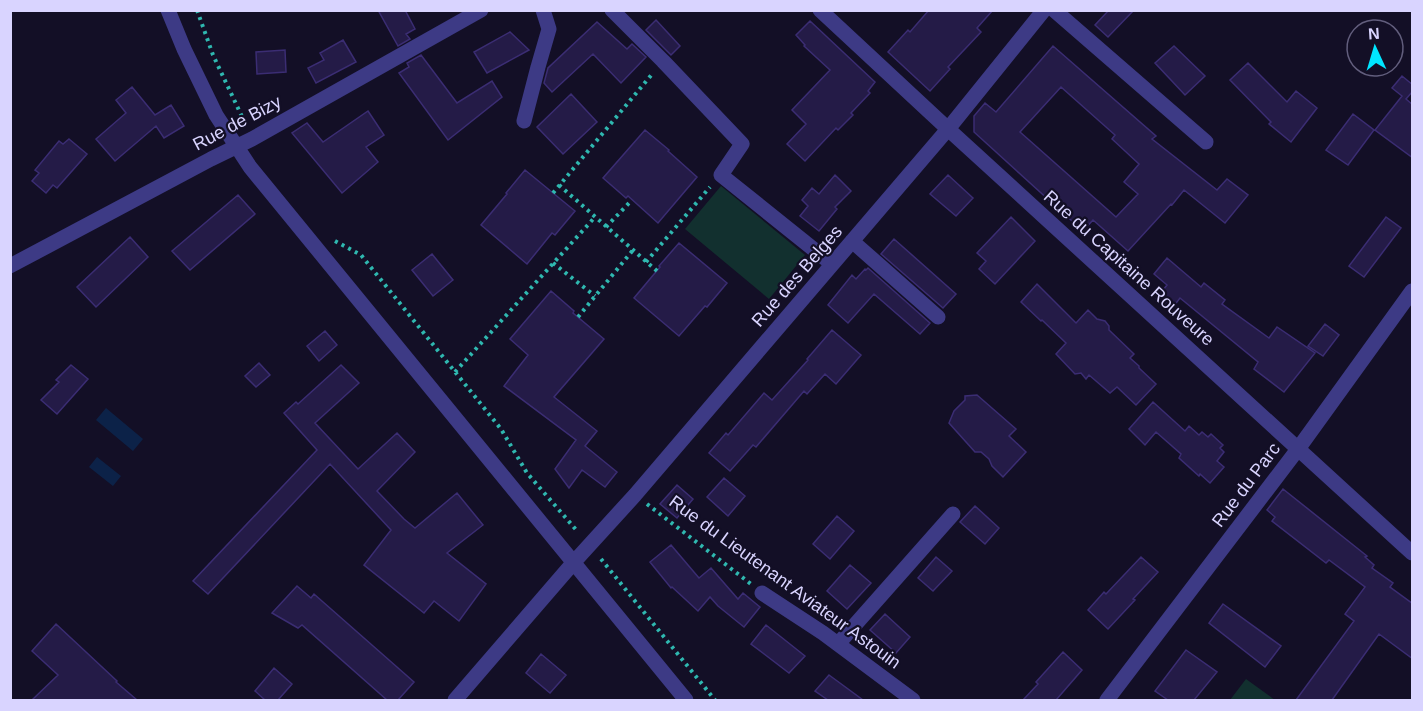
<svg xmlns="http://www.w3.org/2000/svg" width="1423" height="711" font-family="Arial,sans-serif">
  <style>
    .green { fill: #12302f }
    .water { fill: #0c2248 }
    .building { fill: #241b47; stroke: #3b2d73; stroke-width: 1.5; fill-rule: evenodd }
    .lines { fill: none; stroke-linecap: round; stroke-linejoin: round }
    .path { stroke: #2fb8b0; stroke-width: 4; stroke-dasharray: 3 4.5; stroke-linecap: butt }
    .minor { stroke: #3d3a85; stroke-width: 15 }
    .labels { text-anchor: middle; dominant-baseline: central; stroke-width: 4.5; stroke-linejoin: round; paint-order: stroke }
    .street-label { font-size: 18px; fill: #d9d4ff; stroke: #130f26 }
  </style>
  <rect width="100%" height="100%" fill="#130f26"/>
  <path class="green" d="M721,186L805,255L769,299L685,229Z
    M1246,679L1275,700H1230Z"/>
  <path class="water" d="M106,408L143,439L133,451L96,420Z
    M97,457L121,476L113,486L89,467Z"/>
  <path class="building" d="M378,10H405L415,29L406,34L410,39L398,46Z
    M929,10H993L977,28L981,32L948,67L950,69L930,91L888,52L908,30L910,32Z
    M1109,10H1134L1108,37L1095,25Z
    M656,20L680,46L671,55L646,30Z
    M810,21L875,82L868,91L870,93L851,113L853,115L838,130L836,128L805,161L787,144L806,124L792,110L830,70L804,46L805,45L796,35Z
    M597,22L627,49L632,44L646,57L621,83L593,54L552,92L544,83L548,68Z
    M510,32L529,50L487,73L474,52Z
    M343,40L356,62L316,83L308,68L324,60L320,53Z
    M1053,46L1156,136L1152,139L1217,190L1227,179L1248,195L1225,223L1184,190L1172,205L1171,204L1128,251L1093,220L1083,231L974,132V116L985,103L996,112ZM1061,87L1115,135L1112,139L1139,164L1124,182L1138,194L1116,217L1020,132Z
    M1174,46L1205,76L1185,95L1155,63Z
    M285,50L286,72L257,74L256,52Z
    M421,55L457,103L492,81L502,97L448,140L399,73L409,67L407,63Z
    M1248,63L1287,102L1296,91L1317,108L1291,142L1269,124L1271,122L1230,80Z
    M1402,76L1413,85V91L1406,99L1413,105V158L1375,130L1402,96L1392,88Z
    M132,87L155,115L171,105L184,126L164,138L156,126L115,161L96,139L126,113L116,100Z
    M571,94L597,122L563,154L537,127Z
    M368,111L384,135L366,147L378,162L342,193L292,133L307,123L323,142Z
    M1353,114L1374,130L1348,165L1326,150Z
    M645,130L669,150L668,151L697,177L658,223L628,196L626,198L603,178Z
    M69,139L87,154L57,188L53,185L46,193L32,181L39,173L35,170L59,141L63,144Z
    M525,170L575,211L555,235L552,233L527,264L481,225L507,194L506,193Z
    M835,175L851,191L835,207L837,209L819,231L800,216L808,206L802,200L812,188L819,194Z
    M948,175L973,198L956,216L930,194Z
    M238,195L255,214L190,270L172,251Z
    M1011,217L1035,241L995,284L979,269L986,261L977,253Z
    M1386,217L1401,228L1364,277L1349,266Z
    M130,237L148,257L96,307L77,287Z
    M894,239L956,294L943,308L881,254Z
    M679,243L727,283L707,307L705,306L679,336L634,298L660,267L659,266Z
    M432,254L453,280L433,296L412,270Z
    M1167,258L1201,287L1204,283L1225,300L1222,304L1269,338L1277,327L1315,353L1284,392L1254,369L1258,362L1180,298L1170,311L1156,299L1167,285L1154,274Z
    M868,268L930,323L920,334L874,294L848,323L828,305L852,275L856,279L865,269L866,270Z
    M1037,284L1076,323L1088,310L1097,319L1105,321L1109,326V330L1134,354L1130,358L1139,366V368L1156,384L1136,405L1117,387L1110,393L1089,375L1086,379L1081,373L1075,374L1056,354L1066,343L1042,320L1041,321L1021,302Z
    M551,291L574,311L573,313L604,339L554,397L597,431L585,446L617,472L605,487L582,470L569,488L555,469L576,440L504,386L528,355L510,339Z
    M1325,324L1339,335L1323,356L1308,346Z
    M832,330L861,355L836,384L825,374L807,394L804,391L756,447L753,445L730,471L709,453L726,433L728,435L764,393L772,400L808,360L807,359Z
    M325,331L337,345L319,361L307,346Z
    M259,363L270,375L256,387L245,376Z
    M71,365L88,379L57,414L41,400L59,382L56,380Z
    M341,365L359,383L315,423L358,469L397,433L415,452L377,491L404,519L415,528L457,493L483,525L447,553L486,584L459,621L434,601L424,613L364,565L391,530L330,464L208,594L193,581L317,450L284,413L296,402L298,404Z
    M977,395L1016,429L1009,436L1026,452L1003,477L992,466L989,459L981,452H975L949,423L954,411L965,400V396Z
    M1153,402L1185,431L1189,426L1199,435L1202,432L1208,437L1211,434L1223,445L1220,448L1224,452L1217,461L1224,467L1210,483L1200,474L1199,476L1179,458L1181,454L1156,432L1145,445L1129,429Z
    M724,478L745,496L728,516L707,497Z
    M677,485L693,499L677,518L660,504Z
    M1283,489L1367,556L1365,557L1374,565L1372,568L1393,583L1390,587L1413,604V659L1379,634L1332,700H1296L1354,621L1345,614L1365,587L1329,560L1326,563L1272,521L1275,517L1267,510Z
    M975,506L999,528L985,544L960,522Z
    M837,516L854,531L830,559L813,544Z
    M671,545L699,578L711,568L738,599L743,593L760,607L744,627L718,606L710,597L698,611L672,587L671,588L650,562Z
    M936,557L952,571L933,591L918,578Z
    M1141,557L1158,572L1133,599L1135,600L1108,629L1088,610L1104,592L1106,594Z
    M850,565L871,583L847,609L827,591Z
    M297,586L311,598L314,594L414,682L398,700H387L302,625L298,628L272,613Z
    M1223,604L1281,646L1265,667L1209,623Z
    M885,614L910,637L896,653L870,630Z
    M56,624L117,681L116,682L137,700H32L58,675L32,651Z
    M766,625L805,656L789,673L751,644Z
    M1186,650L1217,672L1194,700H1168L1155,691Z
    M1063,652L1082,670L1056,700H1023L1038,684L1036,682Z
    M541,654L566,675L550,693L526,673Z
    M274,668L292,684L278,700H265L255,691Z
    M829,675L863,700H828L815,691Z"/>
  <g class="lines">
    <path class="path" d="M197,10L213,55L245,123
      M559,185L657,271
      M553,193L653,73
      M606,227L632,200
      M335,241L361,255L501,429L527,473L578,532
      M646,262L710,187
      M553,263L595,296
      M578,317L633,250
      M455,372L595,217
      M647,504L751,584
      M601,559L715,700"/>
    <path class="minor" d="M168,10L184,49L216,115L250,167L686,700
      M612,10L663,61L742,144L721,175L832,264
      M820,10L948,129L1412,553
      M1054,10L1206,142
      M524,121L538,67L549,29L543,10
      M852,241L938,317
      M10,266L211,159L252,139L481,10
      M762,593L823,633L913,700
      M838,644L953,514
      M455,700L574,562L635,495L948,129L1044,10
      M1107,700L1298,449L1412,291"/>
  </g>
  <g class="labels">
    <g class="street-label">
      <text transform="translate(237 123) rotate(-28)">Rue de Bizy</text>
      <text transform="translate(1129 268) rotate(42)">Rue du Capitaine Rouveure</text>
      <text transform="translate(797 276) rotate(-49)">Rue des Belges</text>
      <text transform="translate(1246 485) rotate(-53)">Rue du Parc</text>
      <text transform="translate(785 582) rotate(36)">Rue du Lieutenant Aviateur Astouin</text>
    </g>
  </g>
  <rect width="1423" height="711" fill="none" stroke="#d9d4ff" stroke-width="24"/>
  <g transform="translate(1375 48) rotate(356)"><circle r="28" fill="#130f26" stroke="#625e7d" stroke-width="1.5"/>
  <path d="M0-4.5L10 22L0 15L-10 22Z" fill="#00e5ff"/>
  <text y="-9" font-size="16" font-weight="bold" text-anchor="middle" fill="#d9d4ff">N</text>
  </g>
</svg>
